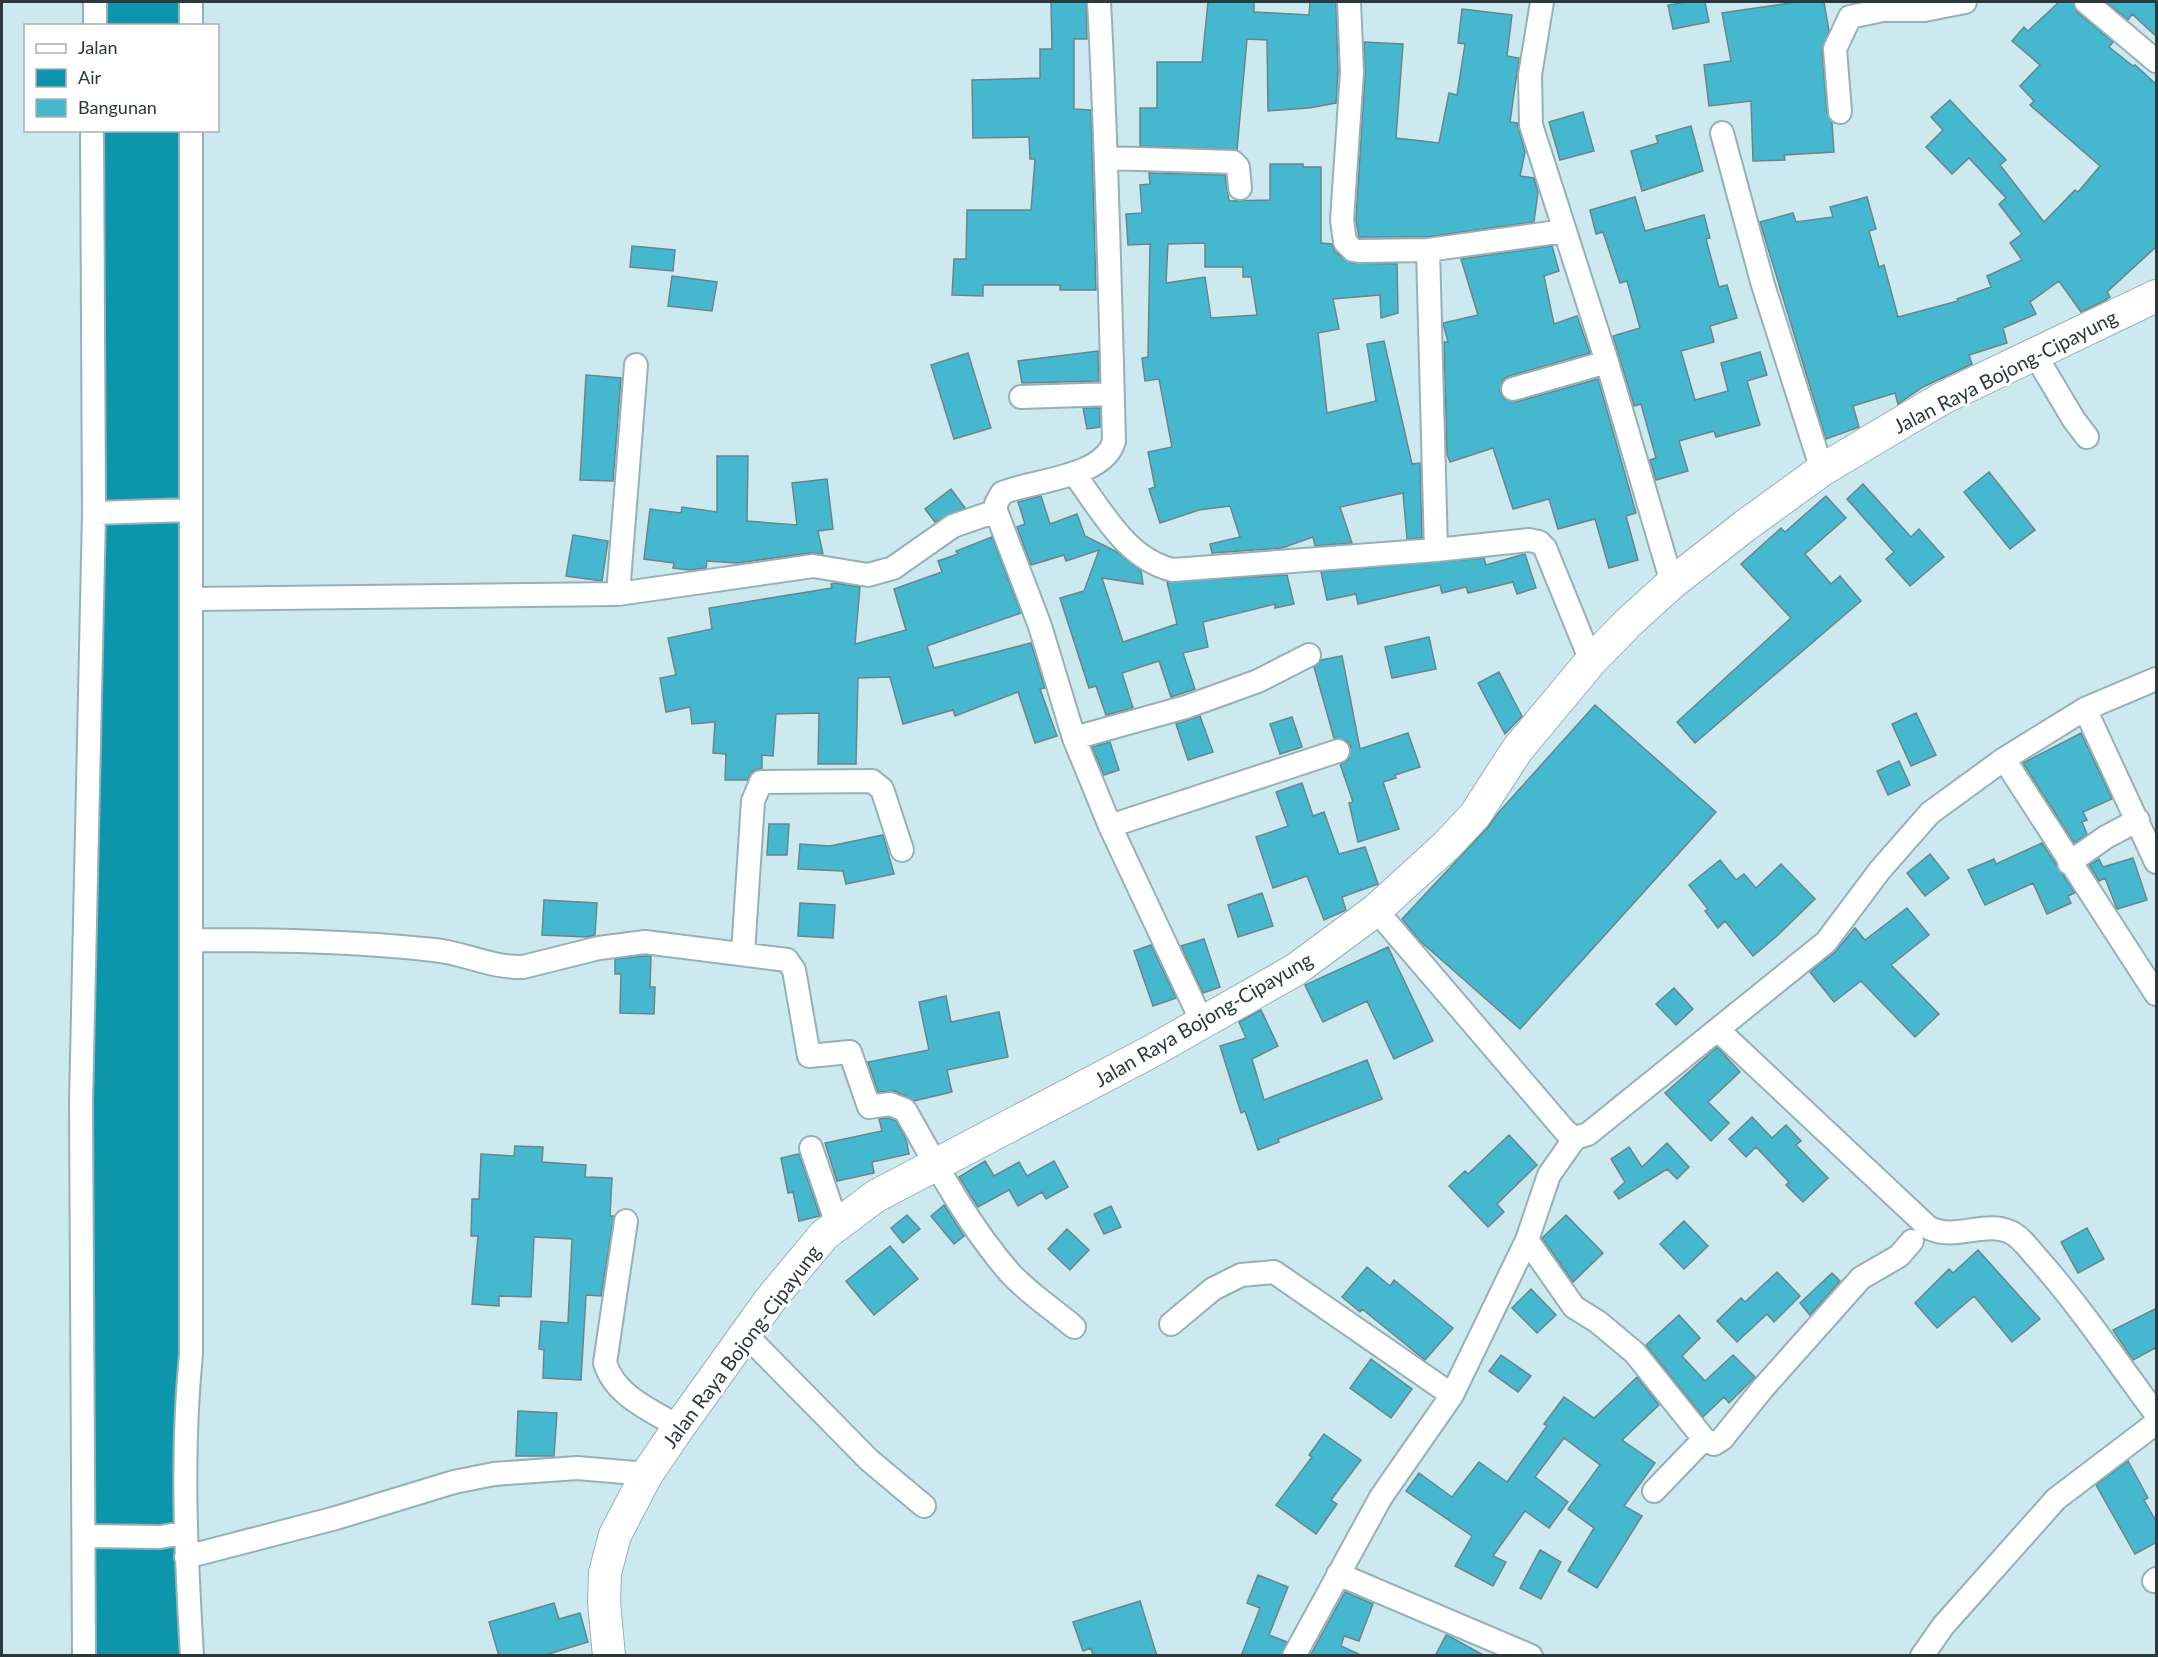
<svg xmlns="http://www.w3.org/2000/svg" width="2158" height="1657" font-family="Lato,sans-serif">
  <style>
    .water { fill: #0d95ac; stroke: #17798a; stroke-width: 1.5 }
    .building { fill: #45b7ce; stroke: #6a858b; stroke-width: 1.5; fill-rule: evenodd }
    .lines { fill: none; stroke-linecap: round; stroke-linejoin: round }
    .street-casing { stroke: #95b1b7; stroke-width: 26 }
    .secondary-casing { stroke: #95b1b7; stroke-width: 34 }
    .street { stroke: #fff; stroke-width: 22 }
    .secondary { stroke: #fff; stroke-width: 32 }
    .labels { text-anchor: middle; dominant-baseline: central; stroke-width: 6; stroke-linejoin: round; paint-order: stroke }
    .street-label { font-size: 20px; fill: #2d383b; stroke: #fff }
  </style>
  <rect width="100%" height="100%" fill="#cce9f0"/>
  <path class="water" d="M94,2H190V25L94,26Z
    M94,131H190L189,1655H91Z"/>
  <path class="building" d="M1051,2H1086L1087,39H1074V109L1091,110L1096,290H1060V285H983V296L952,295L954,259H966L967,210H1031L1035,159H1030L1029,137L973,138L972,80L1040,78V49H1052Z
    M1208,2H1254V12L1309,15L1310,2H1336L1338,72L1336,103L1309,108L1268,111L1267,40L1247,39L1237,150L1140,146V108H1157V62H1202Z
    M1688,2H1705L1709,22L1673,29L1668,5Z
    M1797,2H1824L1829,31L1822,50L1827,113L1832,123L1834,152L1784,155L1785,160L1753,161L1751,101L1709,106L1704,65L1731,61L1722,13Z
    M2059,2H2073L2077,12L2113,42L2109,47L2133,66L2135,65L2157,85V246L2107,292L2110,297L2106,300L2081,312L2059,281L2030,302L2036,314L2003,328L2007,343L1969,355L1972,364L1923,387L1898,404L1895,393L1853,406L1859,427L1826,439L1760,222L1793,213L1796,222L1833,217L1830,207L1867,197L1876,229L1869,231L1879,267L1884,265L1898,317L1958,301L1957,299L1991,287L1987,276L2022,260L2010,243L2022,234L1999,204L2006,198L1969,158L1952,174L1926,147L1943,130L1931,117L1950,100L2006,160L2000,165L2044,222L2075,190L2078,192L2100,166L2030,105L2034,101L2020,86L2040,65L2012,41L2024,27L2028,31Z
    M2106,2H2157V37L2132,14L2128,20Z
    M1462,9L1512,15L1507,56L1519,58L1510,122L1517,123L1525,152L1520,176L1534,178L1538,192L1534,222L1427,237H1359L1356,220L1365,73L1364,42L1403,44L1396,138L1439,143L1449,93L1457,95L1465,44L1458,43Z
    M1583,112L1594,151L1560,160L1549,122Z
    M1691,126L1703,171L1642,191L1631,151L1658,143L1656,136Z
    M1270,164H1303V167H1321V243L1332,244L1335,252L1351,263L1397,264L1398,313L1381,318L1380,295L1333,299L1339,329L1318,333L1327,413L1376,401L1367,344L1384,341L1412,464L1420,463L1422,538L1407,539L1403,493L1340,507L1352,543L1315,546L1313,537L1282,548L1212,553L1210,544L1240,537L1230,506L1199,510L1160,523L1149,489L1155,487L1148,452L1172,447L1159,379L1145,381L1142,358L1148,357L1150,244L1128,245L1126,214L1142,213L1140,185L1150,184L1149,173L1225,175L1229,201L1270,200ZM1205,243V267H1243V277H1251L1257,315L1211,318L1205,277L1166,283L1168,244Z
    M1635,197L1645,231L1704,215L1710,238L1706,239L1719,287L1727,285L1737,318L1710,326L1714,342L1681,351L1695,400L1728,391L1721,363L1760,352L1767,375L1747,381L1760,425L1716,437L1714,431L1679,441L1688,471L1656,480L1650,460L1656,458L1641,404L1634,406L1613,336L1640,328L1627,281L1620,283L1603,232L1596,234L1590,210Z
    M632,246L675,250L673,271L630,267Z
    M1552,246L1559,271L1544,276L1554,324L1577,316L1590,353L1509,376L1503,380L1500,392L1504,399L1516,402L1598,379L1636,513L1626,516L1638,560L1609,568L1595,519L1558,529L1549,499L1513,509L1493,448L1450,462L1447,454L1444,342H1448L1443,323L1478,315L1461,259Z
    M672,276L717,282L712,311L668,306Z
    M1098,351L1099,381L1022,383L1018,361Z
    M968,353L991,428L954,439L931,365Z
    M586,375L621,378L613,481L580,480Z
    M1083,408H1100V427L1087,429Z
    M717,456H748L747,521L797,525L792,483L827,479L833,529L818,531L823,554L811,553L737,563L707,561L706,568L690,570L673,568L674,563L644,559L650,509L681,513L682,507L717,512Z
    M1989,472L2035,530L2010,549L1964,492Z
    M1863,484L1911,537L1919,529L1944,557L1910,586L1886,559L1894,552L1847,499Z
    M951,489L965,508L935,522L925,509Z
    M1041,496L1050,524L1077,514L1085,536L1117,552L1141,571L1143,584L1102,578L1123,642L1177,624L1167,582L1287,575L1294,604L1275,608V604L1203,622L1208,647L1183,653L1195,689L1171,697L1159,661L1122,673L1133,708L1106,715L1096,686L1089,688L1060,598L1084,591L1099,550L1066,561L1064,555L1031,565L1017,527L1025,524L1018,502Z
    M1826,496L1846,518L1805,554L1831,584L1840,576L1861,601L1695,743L1677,722L1791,618L1741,564L1781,528L1785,532Z
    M573,535L608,541L602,581L566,576Z
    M992,537L1021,613L927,646L934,668L1031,643L1045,688L1040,689L1057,736L1035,743L1018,692L955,716L953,710L903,724L890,677L858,678L856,764H818L819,713L776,714L773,756L762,755V768L753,771L747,780H725L726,754L713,753L715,722L692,724L690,707L666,712L660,678L676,675L668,638L712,629L709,608L832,588L831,584L834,583L860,587L855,644L906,630L894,589L942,572L938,561L958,554L956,551Z
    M1525,554L1536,588L1517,594L1513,582L1468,593L1466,587L1442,593L1440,585L1358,604L1356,594L1327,600L1321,572L1484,558L1486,565Z
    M1429,637L1436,669L1392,678L1385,647Z
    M1342,656L1360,749L1408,733L1420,767L1395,775L1396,778L1383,782L1399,829L1358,842L1349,803L1353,802L1340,764L1348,760L1351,747L1347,741L1334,738L1314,667L1321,660Z
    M1499,672L1522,716L1505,734L1478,683Z
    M1595,705L1716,812L1520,1029L1420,941L1402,919L1488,827L1499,812Z
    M1916,713L1936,755L1911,766L1892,724Z
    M1200,716L1213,752L1188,760L1176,724Z
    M1292,717L1302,747L1280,754L1270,724Z
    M2081,733L2112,799L2083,812L2087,820L2082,822L2087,834L2074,843L2023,763Z
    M1110,742L1119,770L1104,775L1092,747Z
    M1899,761L1910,785L1888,795L1877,771Z
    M1302,783L1313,816L1324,812L1339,854L1365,847L1378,884L1362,890L1360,888L1361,890L1342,897L1346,910L1324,920L1307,876L1273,888L1256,837L1288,826L1276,792Z
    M769,824H789L787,855H767Z
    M883,835L894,874L846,884L843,871L798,869L800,844L830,846Z
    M2042,843L2075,893L2068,896L2071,903L2047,914L2033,883L1985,905L1968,870L1994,859L1996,864Z
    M1930,854L1949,878L1925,896L1907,873Z
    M2133,858L2147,900L2117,909L2105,878L2099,881L2089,865L2099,859L2103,867Z
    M1720,860L1736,880L1744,874L1756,888L1781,864L1815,899L1777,936L1753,956L1725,921L1718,928L1705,911L1708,909L1689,885Z
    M1262,893L1273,926L1238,937L1228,905Z
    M544,900L597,903L595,935L587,937L542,935Z
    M800,903L835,905L833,938L798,936Z
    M1907,908L1929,935L1891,965L1939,1014L1915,1037L1861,981L1834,1002L1810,972L1835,952L1855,928L1865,940Z
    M1204,939L1220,987L1203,993L1181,946Z
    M1151,945L1176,998L1153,1006L1134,951Z
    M1388,947L1433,1041L1394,1059L1367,1001L1323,1022L1305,985Z
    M645,956H651L650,987H655L654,1014L620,1013L621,974H615V959Z
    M1674,988L1693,1009L1676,1025L1656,1004Z
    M946,996L951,1022L999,1012L1008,1057L947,1070L952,1092L914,1101L895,1091L878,1092L868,1062L929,1050L919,1002Z
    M1261,1010L1278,1046L1252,1059L1264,1100L1367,1060L1382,1099L1278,1139L1279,1142L1258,1150L1245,1111L1241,1113L1220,1046L1246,1038L1239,1022Z
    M1717,1047L1740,1072L1708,1102L1729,1123L1711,1141L1665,1093Z
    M1752,1117L1772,1138L1786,1125L1801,1141L1796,1145L1828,1178L1803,1202L1786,1185L1789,1182L1756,1147L1746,1157L1729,1139Z
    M888,1118L896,1121L906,1139L909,1154L872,1162L874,1173L837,1181L825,1143L882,1131L879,1119Z
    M1509,1135L1537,1165L1497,1204L1504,1212L1488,1227L1449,1186L1465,1171L1468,1174Z
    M1667,1143L1689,1167L1677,1179L1667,1169L1619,1199L1614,1192L1625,1182L1611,1159L1629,1147L1642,1167Z
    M515,1146L543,1147L542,1162L586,1165L585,1177L612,1178L610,1216H614L601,1296L586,1295L581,1380L543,1378L544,1350L539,1349L541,1321L568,1323L572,1239L534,1237L531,1297L499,1296V1306L472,1304L478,1236H471L472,1199H479L481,1154L514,1156Z
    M799,1154L820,1216L799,1221L793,1192L788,1193L781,1158Z
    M985,1161L994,1176L1019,1162L1027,1176L1054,1161L1068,1187L1046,1199L1042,1192L1018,1206L1009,1190L978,1207L959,1177Z
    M944,1205L964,1236L954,1244L931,1216Z
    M1111,1206L1121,1227L1104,1234L1094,1214Z
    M907,1215L920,1229L903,1243L891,1228Z
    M1566,1215L1603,1253L1573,1282L1542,1238Z
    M1684,1221L1708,1246L1684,1269L1660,1244Z
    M2087,1228L2104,1259L2078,1273L2061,1242Z
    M1067,1229L1089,1250L1070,1270L1048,1249Z
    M890,1246L918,1279L874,1315L846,1281Z
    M1978,1250L2040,1319L2012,1342L1974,1296L1937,1328L1915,1303L1949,1269L1953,1273Z
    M1367,1267L1390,1286L1394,1280L1453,1328L1425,1360L1362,1309L1360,1312L1342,1297Z
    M1777,1272L1800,1296L1774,1322L1767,1314L1737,1342L1717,1321L1741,1298L1745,1302Z
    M1832,1273L1840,1281L1810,1315L1800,1303Z
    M1531,1289L1556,1315L1537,1333L1512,1308Z
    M2157,1308V1347L2133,1360L2113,1330Z
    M1679,1315L1700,1338L1682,1356L1705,1381L1733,1355L1755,1377L1729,1403L1724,1397L1703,1417L1646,1345Z
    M1501,1355L1531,1376L1518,1392L1489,1371Z
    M1371,1359L1412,1389L1391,1418L1350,1388Z
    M1637,1377L1659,1405L1622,1440L1655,1463L1624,1506L1642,1516L1597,1588L1568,1571L1594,1528L1568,1509L1600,1465L1564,1438L1535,1477L1568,1502L1549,1528L1525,1511L1493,1556L1506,1562L1493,1586L1455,1566L1472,1536L1406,1491L1419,1473L1452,1497L1479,1462L1507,1482L1547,1426L1544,1424L1564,1397L1594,1418Z
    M518,1411L557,1413L554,1456H516Z
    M1324,1434L1361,1460L1331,1500L1337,1504L1316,1534L1276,1505L1312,1457L1309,1455Z
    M2128,1461L2148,1498L2144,1500L2157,1523V1542L2135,1554L2096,1485Z
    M1540,1550L1561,1562L1541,1599L1520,1588Z
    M1258,1575L1288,1587L1269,1635L1287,1642L1281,1656H1241L1260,1608L1247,1603Z
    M1345,1592L1373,1604L1359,1641L1344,1636L1341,1646L1363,1656H1310Z
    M1140,1601L1157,1656H1093L1091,1648L1083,1651L1073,1622Z
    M554,1603L559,1619L580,1613L588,1642L542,1656H499L489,1622Z
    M1446,1635H1447L1485,1656H1435Z"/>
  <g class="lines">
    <defs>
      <path id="street" d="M1099,2C1107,148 1110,294 1114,441C1104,478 1032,480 1002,493L996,504V511L1040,626L1074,738L1110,826L1202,1022
        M1349,2L1352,72L1342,220L1345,242L1353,250L1359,251L1428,250L1564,231
        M1542,2L1530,75L1531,125L1607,362L1672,583
        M2086,2L2156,61
        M95,26V2
        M191,26V2
        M1840,112L1835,49L1850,17L1883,10H1924L1965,2
        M191,130V1354C181,1455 186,1554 192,1656
        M1722,133L1763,285L1822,470
        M1108,158L1233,162L1238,167L1240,188
        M1428,250L1436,550L1529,540L1539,542L1545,548L1591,661
        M2034,353L2074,420L2087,437
        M1513,389L1607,362
        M1021,397L1113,394
        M1075,475C1102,511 1126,559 1173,570L1436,550
        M94,513L189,510
        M618,594L636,365
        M192,599L618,594L813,566L868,575L893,568L953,526L996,511
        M2085,709L2156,862
        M1074,738L1186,707L1258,681L1309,655
        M2004,759L2156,994
        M1110,826L1338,751
        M2069,863L2106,837L2138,820
        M1376,910L1566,1132L1575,1138L1588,1134L1826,942L1880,870L1930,813L2004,759L2085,709L2156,679
        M192,940C273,940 353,941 434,950C465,953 491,968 523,967L599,948L645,942L787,960L794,970L809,1056L850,1052L869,1107L890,1104L905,1110C936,1165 968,1225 1010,1273C1028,1293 1053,1309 1074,1327
        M743,953L753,801L761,782L872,781L882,789L902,850
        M1718,1030L1929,1228C1956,1241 1986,1220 2010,1232C2022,1237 2030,1251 2039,1260C2082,1309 2118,1363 2156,1414
        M811,1148L837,1224
        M626,1221L605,1363C615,1396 651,1410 679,1427
        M1527,1240L1574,1307L1598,1322L1635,1353L1704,1439L1714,1444L1722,1439L1763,1388L1861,1278L1899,1256L1912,1241
        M1171,1324L1213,1289L1241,1275L1274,1272L1452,1395
        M745,1334L869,1460L924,1506
        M1654,1491L1704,1439
        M85,1536L160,1537L185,1533
        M186,1557L336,1518L454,1482L494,1474L577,1468L647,1474
        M1338,1574L1531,1656
        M2154,1581L2156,1579
        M84,1656L81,1103L94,513L92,130
        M1294,1656L1381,1497L1452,1395L1527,1240L1549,1175L1575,1138
        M1922,1656L1943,1626L2056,1499L2156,1423"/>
      <path id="secondary" d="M609,1656L604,1602L605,1573L615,1535L647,1474L679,1427L770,1300L824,1235L876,1196L1152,1051L1295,970L1376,910L1447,845L1475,815L1517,750L1591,661L1628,623L1672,583L1746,525L1822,470L1941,399L2156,296"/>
    </defs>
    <use href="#street" class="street-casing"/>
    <use href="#secondary" class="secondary-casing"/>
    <use href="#street" class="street"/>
    <use href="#secondary" class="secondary"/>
  </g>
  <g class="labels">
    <g class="street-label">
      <text transform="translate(2005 371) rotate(-27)">Jalan Raya Bojong-Cipayung</text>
      <text transform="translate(1203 1019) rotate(-30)">Jalan Raya Bojong-Cipayung</text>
      <text transform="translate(741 1346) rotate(-53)">Jalan Raya Bojong-Cipayung</text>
    </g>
  </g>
  <rect width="2158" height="1657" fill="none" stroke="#2d383b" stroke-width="6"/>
  <rect x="24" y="24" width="195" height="108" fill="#ffffff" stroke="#abafb1" stroke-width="1.5"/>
  <rect x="36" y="44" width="30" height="9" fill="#ffffff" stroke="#abafb1" stroke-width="1.5"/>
  <text x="78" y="54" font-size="18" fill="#2d383b">Jalan</text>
  <rect x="36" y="69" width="30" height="18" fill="#0d95ac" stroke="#abafb1" stroke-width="1.5"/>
  <text x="78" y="84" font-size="18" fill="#2d383b">Air</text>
  <rect x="36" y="99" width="30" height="18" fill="#45b7ce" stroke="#abafb1" stroke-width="1.5"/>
  <text x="78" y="114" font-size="18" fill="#2d383b">Bangunan</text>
</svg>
